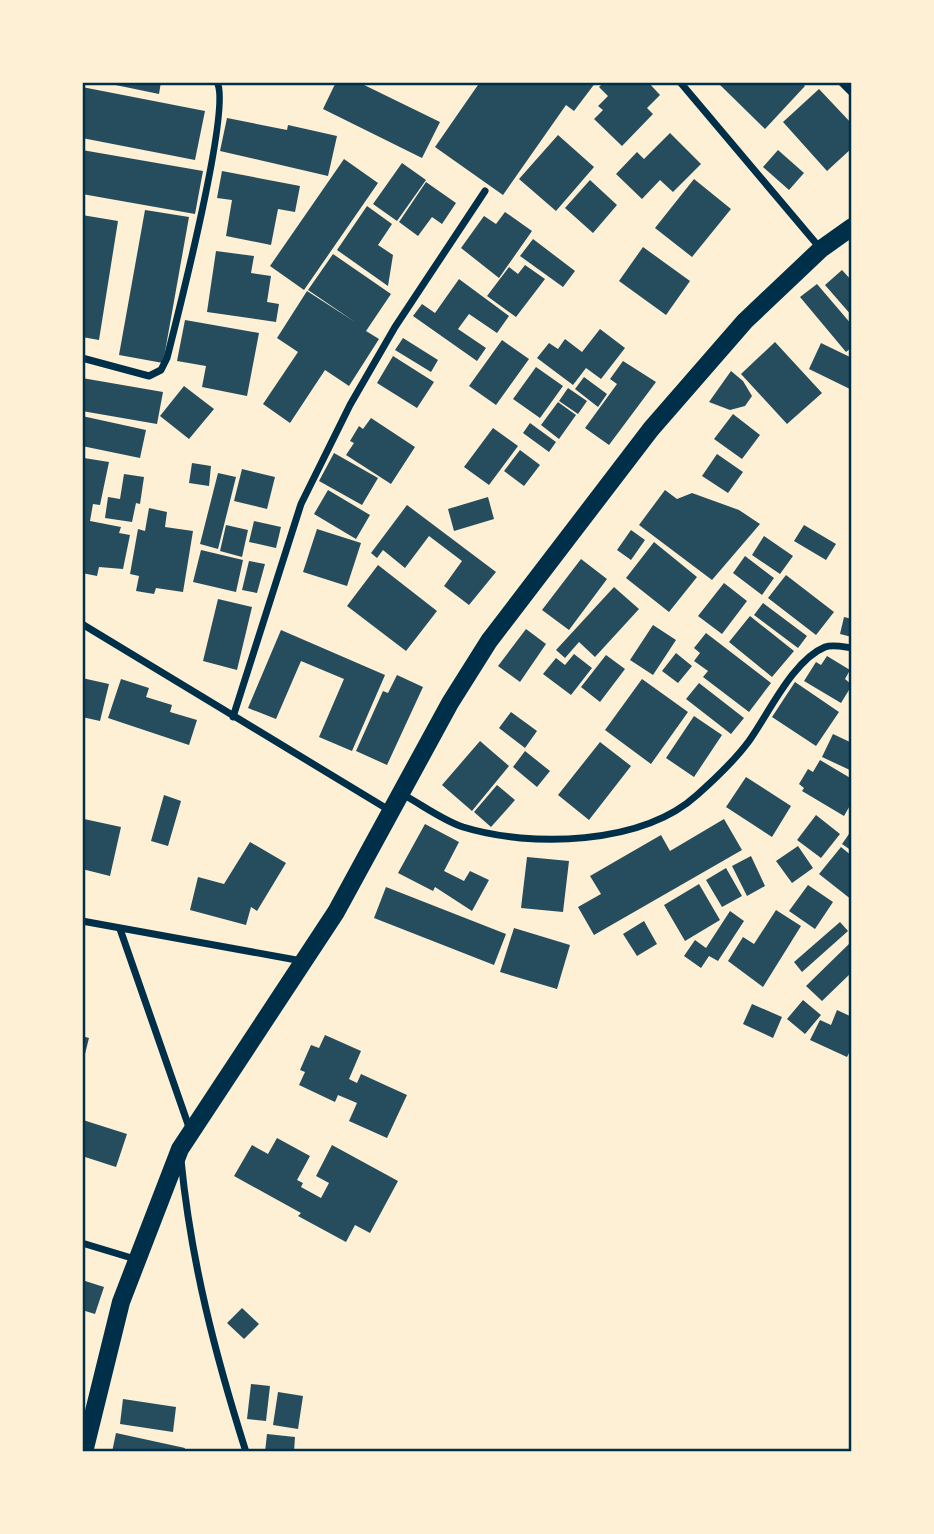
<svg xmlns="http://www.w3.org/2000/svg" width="934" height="1534" font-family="'Alegreya Sans',sans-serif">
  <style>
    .building { fill: #264d5e }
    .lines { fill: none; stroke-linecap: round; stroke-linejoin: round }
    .minor { stroke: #003049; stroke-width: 7 }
    .primary { stroke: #003049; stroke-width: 18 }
    .neatline { fill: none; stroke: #003049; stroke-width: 2.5 }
  </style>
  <rect width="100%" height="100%" fill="#fdf0d5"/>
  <path class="building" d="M101,82H161L159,94Z
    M336,82H358L440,122L422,158L323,109Z
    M480,82H596L574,111L566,105L503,195L435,147Z
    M604,82H648L660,95L647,108L653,114L622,146L594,119L603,110L598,106L608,96L599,87Z
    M717,82H801L805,86L765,129Z
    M82,87L205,111L195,160L82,138Z
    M819,89L852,124V148L827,171L783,122Z
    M227,118L287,130L288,125L337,136L328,176L220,151Z
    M670,133L701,164L673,192L660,180L642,199L616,174L637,152L644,159Z
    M558,135L594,167L556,211L519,179Z
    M82,150L203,171L195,214L82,194Z
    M778,150L804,173L789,190L763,167Z
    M344,159L378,183L304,290L270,266Z
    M402,163L426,180L397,221L373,204Z
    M222,171L300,186L295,212L278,209L271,245L226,236L232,200L217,198Z
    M694,179L731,209L692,257L655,228Z
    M590,180L617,205L593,233L565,208Z
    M426,182L456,203L442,224L432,217L418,236L399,222Z
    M367,206L392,224L378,245L393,255L388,286L337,250Z
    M145,210L189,217L163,363L119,355Z
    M505,212L532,231L499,278L461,248L484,216L496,224Z
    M82,215L118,221L99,340L82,337Z
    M533,239L575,271L563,287L520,256Z
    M643,247L690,281L666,315L619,281Z
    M216,251L254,256L251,273L271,276L267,302L279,304L276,322L207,312Z
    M333,254L391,294L366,331L379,339L349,386L325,370L290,423L263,404L298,352L277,338L307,291L355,322L308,290Z
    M525,265L545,279L516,317L487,296L509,267L518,274Z
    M842,270L852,281V316L825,285Z
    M459,279L509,316L497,333L469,314L458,329L486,348L477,361L413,316L422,304L435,313Z
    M817,284L852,325V347L846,352L800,297Z
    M185,320L259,333L247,396L202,387L206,366L177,361Z
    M600,329L625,348L601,379L586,368L573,385L537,358L549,343L558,349L565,339L582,352Z
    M403,338L438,360L431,372L395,350Z
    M502,340L529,359L496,405L469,386Z
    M775,342L822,393L787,424L741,374Z
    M821,343L852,358V390L809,369Z
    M393,356L434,382L417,408L377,383Z
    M623,361L656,382L609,445L585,428L617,384L610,379Z
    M536,367L563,386L540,418L513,399Z
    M731,371L743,381L752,396L745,406L730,410L709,402Z
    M584,377L607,394L598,407L575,389Z
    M82,378L163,392L157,424L82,411Z
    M184,386L214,409L189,439L160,416Z
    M568,388L587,401L578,414L559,401Z
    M558,402L576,415L559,439L541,425Z
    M733,414L760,435L742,459L714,439Z
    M82,416L146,430L140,458L82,446Z
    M371,418L415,447L391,484L346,455L354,443L350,441L359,426L363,429Z
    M530,423L556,442L549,452L523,433Z
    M493,428L518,446L489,485L464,467Z
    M520,450L540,465L524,486L504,471Z
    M334,453L378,478L362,505L319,481Z
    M717,454L743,472L728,493L702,476Z
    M84,458L109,462L100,505L93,504L90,521L121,527L119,533L130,535L123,569L99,567L97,576L82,573Z
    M192,463L211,466L209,486L189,483Z
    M242,469L275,477L267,509L234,501Z
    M218,473L236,477L218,549L200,544Z
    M124,474L144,477L140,504L136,503L132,522L105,518L108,497L120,499Z
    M328,490L370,515L356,539L314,514Z
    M665,490L677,499L692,493L739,510L760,524L712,580L639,525Z
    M488,497L494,519L454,531L448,509Z
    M407,505L496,572L469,605L444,586L462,561L429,536L405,568L383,550L377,558L371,553Z
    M149,508L167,512L165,527L193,531L183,592L156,588L154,594L136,591L139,576L130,574L138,529L145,531Z
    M254,521L281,527L276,548L249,542Z
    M226,525L248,530L242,557L220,551Z
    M804,525L836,544L826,560L794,541Z
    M317,529L361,543L347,586L303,572Z
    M631,530L645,540L631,560L617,550Z
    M764,536L793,556L780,574L752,555Z
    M654,542L697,577L669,612L626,578Z
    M201,550L243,560L236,592L193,582Z
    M745,556L774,578L762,595L733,573Z
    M581,559L607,579L569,630L542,610Z
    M249,561L265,564L257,593L242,590Z
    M378,565L437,611L406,651L347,606Z
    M786,575L834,612L816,635L768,598Z
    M724,583L747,601L722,634L698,616Z
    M614,587L639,609L595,657L579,642L565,658L556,650Z
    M218,599L252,607L237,670L203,661Z
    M763,603L807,636L798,648L754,615Z
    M750,616L794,651L772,677L729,642Z
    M844,617L852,619V637L840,634Z
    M653,625L676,640L653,675L630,660Z
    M526,629L546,644L520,682L498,666Z
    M281,630L385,675L352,751L319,737L344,679L301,661L276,719L248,708Z
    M706,633L771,683L749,712L703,677L708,671L694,661L700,653L694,648Z
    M676,653L692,666L678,683L662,671Z
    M574,654L592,668L571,695L543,674L556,658L565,665Z
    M606,655L625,669L600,702L581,687Z
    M827,656L850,670L845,679L852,685L841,703L804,681L816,662L821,665Z
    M397,675L423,687L387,765L356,751L383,691L388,693Z
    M82,678L109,684L100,721L82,717Z
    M121,679L149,688L146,697L172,705L170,712L197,720L189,745L108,718Z
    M642,679L688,712L651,764L605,730Z
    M795,682L839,712L816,746L772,717Z
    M699,683L744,718L731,734L686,699Z
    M511,712L537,731L525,748L499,728Z
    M694,716L722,735L694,777L666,758Z
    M833,734L852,743V771L822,757Z
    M480,741L509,766L472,811L442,785Z
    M600,742L631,766L589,820L558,795Z
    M525,751L550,771L537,787L513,767Z
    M820,760L852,779V802L844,816L802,791L804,788L799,784L808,769L813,772Z
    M746,777L791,806L772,837L726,807Z
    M497,785L515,800L491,827L474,812Z
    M164,795L181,801L168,846L151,841Z
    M816,815L840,834L821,858L797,840Z
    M84,819L121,827L110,876L82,869Z
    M724,819L742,850L594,935L578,907L601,894L590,876L661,835L670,851Z
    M425,824L459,842L444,871L464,881L470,871L489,880L472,911L435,887L433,891L398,873Z
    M849,834L852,836V851L842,844Z
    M250,842L286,863L257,911L251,907L246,925L190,910L198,877L224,884Z
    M798,846L813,868L792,883L776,861Z
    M841,847L852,856V900L819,874Z
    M751,856L765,886L747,896L732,866Z
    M527,857L569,861L563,912L521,908Z
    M726,868L742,896L722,907L706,880Z
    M699,884L720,920L685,941L664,905Z
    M808,885L833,902L815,929L789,911Z
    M386,887L506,934L494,965L374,918Z
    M776,910L801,926L763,987L728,961L743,937L754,944Z
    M730,911L744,921L718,961L709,956L701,968L684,956L695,940L706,948Z
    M644,921L657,944L637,956L623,934Z
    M840,922L848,931L802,972L794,962Z
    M514,928L570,945L557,989L500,972Z
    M852,941V972L822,1001L806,986Z
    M803,1000L821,1015L805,1034L787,1019Z
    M752,1004L782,1017L773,1038L743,1024Z
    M837,1010L852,1017V1047L847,1057L810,1040L820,1020L831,1025Z
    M325,1035L361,1051L349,1079L357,1083L361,1074L407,1095L387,1138L349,1121L357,1103L338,1095L335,1102L299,1085L305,1072L300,1070L311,1045L319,1048Z
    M82,1036L89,1038L83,1062H82Z
    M83,1120L127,1134L116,1167L82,1156Z
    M277,1138L310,1156L297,1180L303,1183L301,1187L321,1198L329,1183L316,1176L332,1145L398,1181L370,1233L355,1225L346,1242L298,1216L301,1213L234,1176L252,1145L268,1154Z
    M82,1280L104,1287L95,1314L82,1310Z
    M242,1308L259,1324L244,1339L227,1323Z
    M251,1384L270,1386L266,1421L247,1419Z
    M278,1392L303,1396L298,1429L273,1425Z
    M123,1399L176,1407L173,1432L120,1424Z
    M116,1433L185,1448L184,1452H112Z
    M267,1434L295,1437L294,1452H265Z"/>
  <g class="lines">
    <path class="minor" d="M680,82L820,248
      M841,82L852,93
      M82,358L149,376L161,370L167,358C177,318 232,107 217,82
      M82,624L389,810
      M233,717L301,504L350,405L395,327L485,191
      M402,794C421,804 442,820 463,827C531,848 642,845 697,795C715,779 735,760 749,741C769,713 793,660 825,647C833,644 844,647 852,648
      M82,921L302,961
      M120,929L190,1130
      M181,1160C191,1262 215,1354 246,1452
      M82,1243L135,1259"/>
    <path class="primary" d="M84,1452L121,1302L180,1149L336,912L450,703L489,641L651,429L745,321L821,249L852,227"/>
  </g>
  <rect width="934" height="1534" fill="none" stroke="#fdf0d5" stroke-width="168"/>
  <rect x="84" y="84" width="766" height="1366" class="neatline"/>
</svg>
